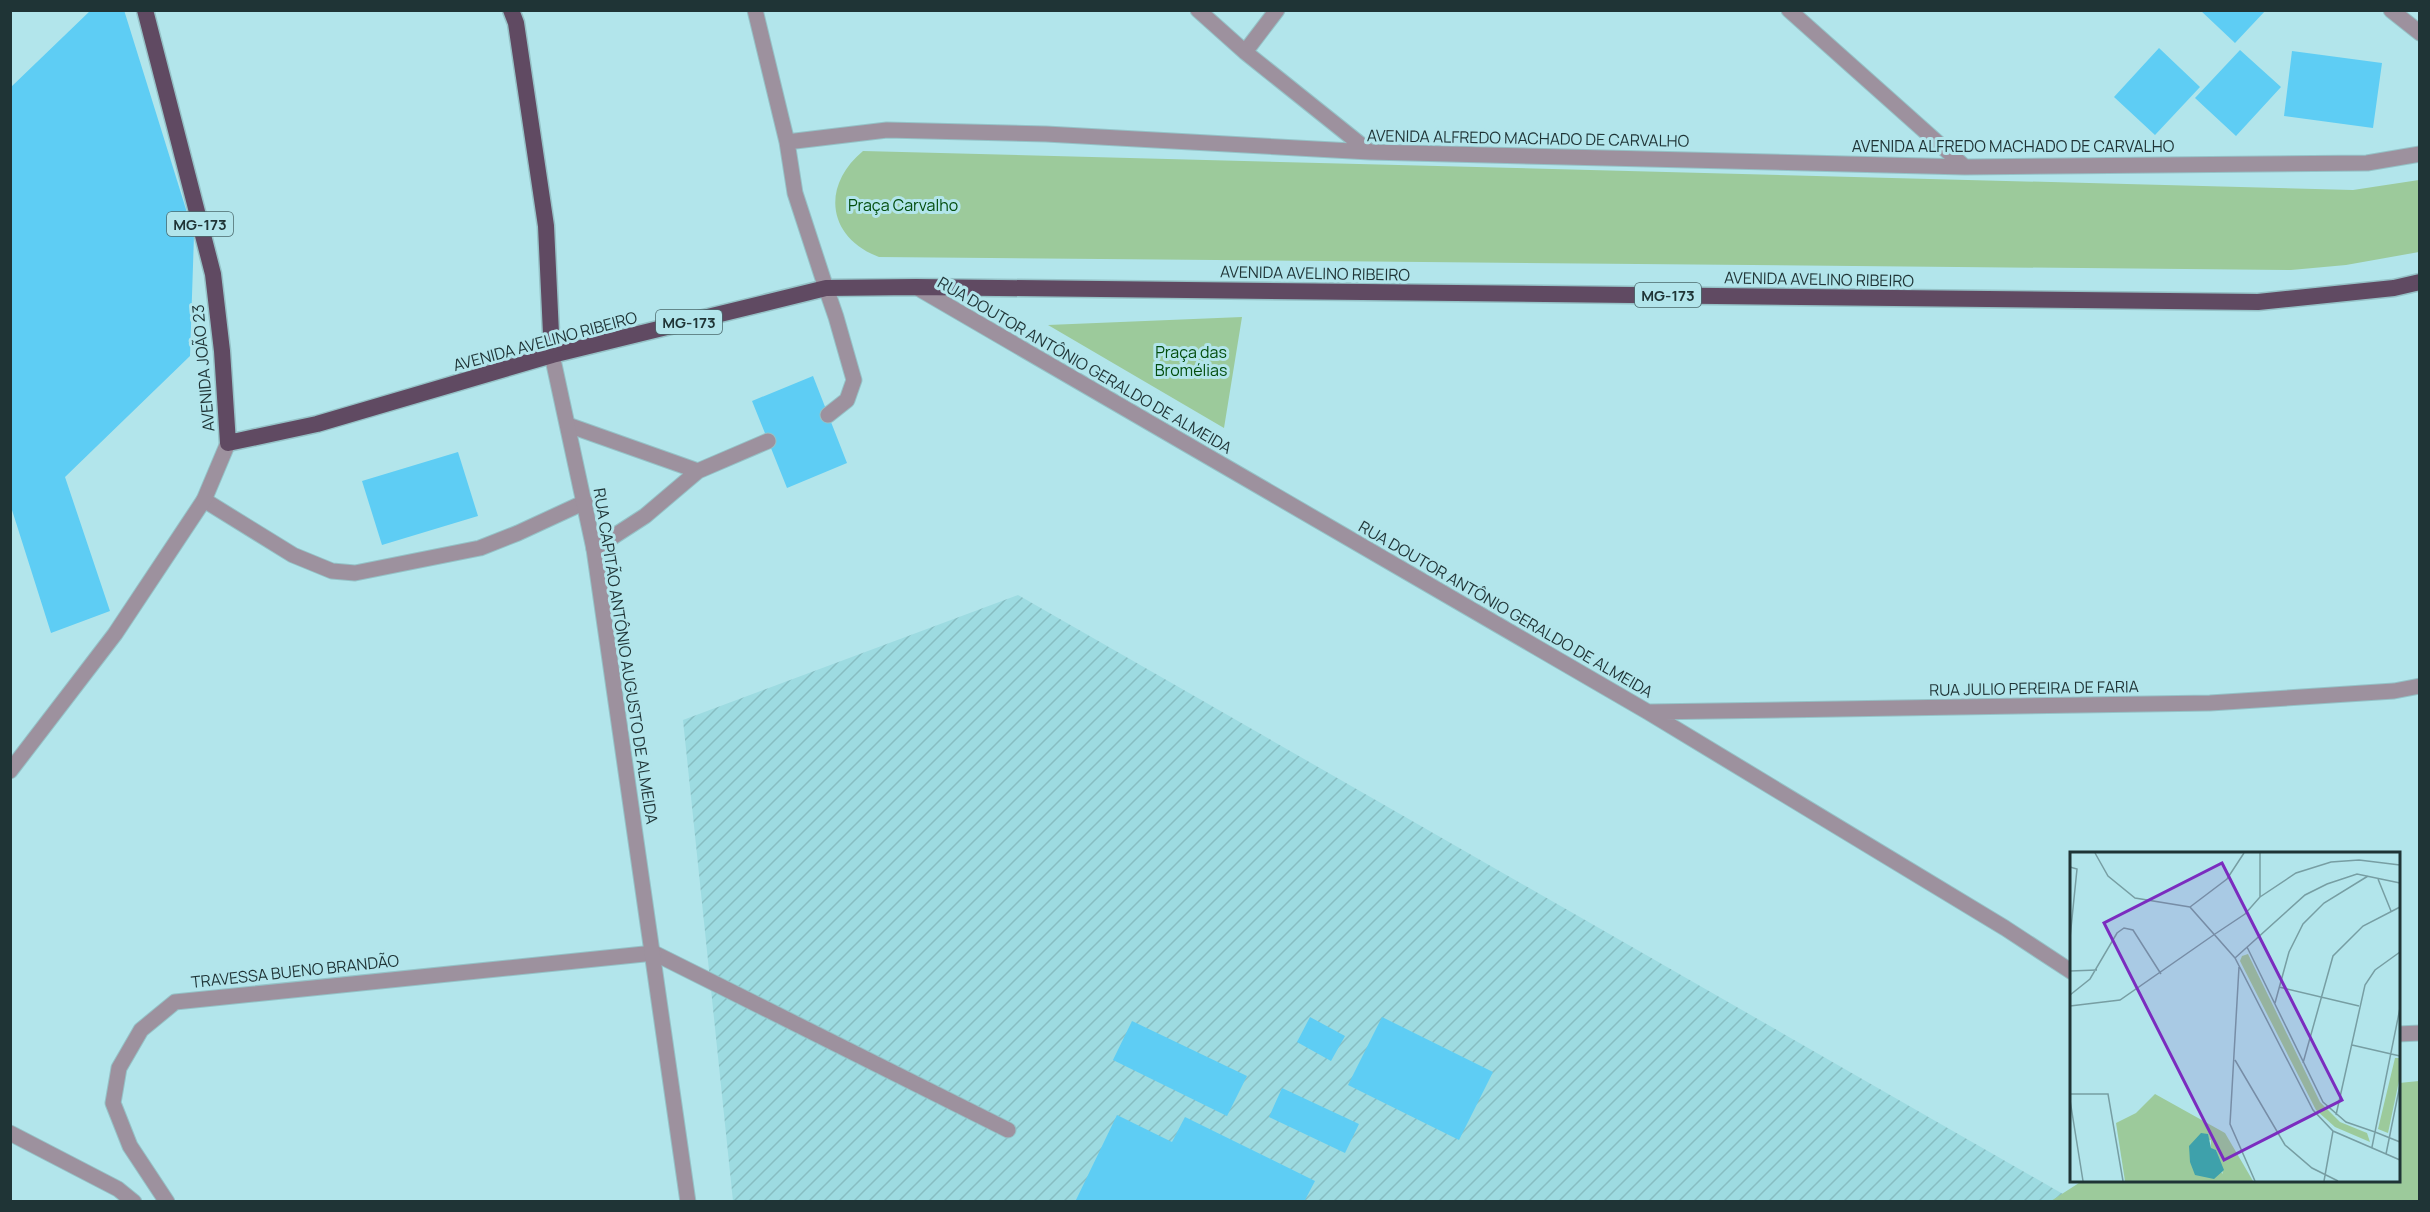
<svg xmlns="http://www.w3.org/2000/svg" width="2430" height="1212" font-family="Manrope,sans-serif">
  <style>
    .industrial { fill: url(#industrial-furrows) }
    .green { fill: #9cca9b }
    .building { fill: #5ecdf4 }
    .lines { fill: none; stroke-linecap: round; stroke-linejoin: round }
    .service-casing { stroke: #95c2c7; stroke-width: 17 }
    .minor-casing { stroke: #95c2c7; stroke-width: 17 }
    .tertiary-casing { stroke: #95c2c7; stroke-width: 17 }
    .trunk-casing { stroke: #95c2c7; stroke-width: 19 }
    .service { stroke: #9d919e; stroke-width: 15 }
    .minor { stroke: #9d919e; stroke-width: 15 }
    .tertiary { stroke: #9d919e; stroke-width: 15 }
    .trunk { stroke: #604a62; stroke-width: 16 }
    .labels { text-anchor: middle; dominant-baseline: central; stroke-width: 6; stroke-linejoin: round; paint-order: stroke }
    .shield { fill: #b2e5eb; stroke: #4b696c; stroke-width: 1.5 }
    .shield-label { font-size: 15px; font-weight: bold; fill: #1f3436 }
    .street-label { font-size: 16px; fill: #1f3436; stroke: #b2e5eb }
    .park-label { font-size: 16px; fill: #024d0d; stroke: #b2e5eb }
    .inset-road { fill: none; stroke: #779ea3; stroke-width: 1.5 }
    .view { fill: #7b2cbf; fill-opacity: 0.15; stroke: #7b2cbf; stroke-width: 3 }
    .inset-edge { fill: none; stroke: #1f3436; stroke-width: 3 }
  </style>
  <defs>
    <pattern id="industrial-furrows" width="10" height="10" patternUnits="userSpaceOnUse" patternTransform="scale(1.5)"><rect width="10" height="10" fill="#9ddbe1"/><path d="M-1 1l2-2M0 10L10 0M9 11l2-2" fill="none" stroke="#87bdc2"/></pattern>
  </defs>
  <rect width="100%" height="100%" fill="#b2e5eb"/>
  <path class="industrial" d="M1018,595L2063,1194L2051,1202L733,1201L683,720Z"/>
  <path class="green" d="M863,151L2353,190L2419,180V252L2346,265L2291,270L879,257C827,237 821,186 863,151Z
    M1242,317L1224,428L1048,325Z
    M2419,1081V1201H2051L2082,1181L2398,1180L2399,1083Z"/>
  <path class="building" d="M91,10H124L194,235L190,356L65,477L110,611L51,633L12,510L10,511V88Z
    M2200,10H2266L2235,43Z
    M2159,48L2200,87L2155,135L2114,97Z
    M2240,50L2281,87L2236,136L2195,98Z
    M2292,51L2382,63L2373,128L2284,116Z
    M813,376L847,463L787,488L752,401Z
    M458,452L478,516L382,545L362,481Z
    M1310,1017L1345,1036L1331,1061L1297,1042Z
    M1382,1017L1493,1072L1459,1140L1348,1085Z
    M1132,1021L1247,1076L1227,1116L1113,1060Z
    M1282,1088L1359,1124L1345,1153L1269,1117Z
    M1117,1115L1172,1142L1185,1117L1315,1181L1304,1202H1075Z"/>
  <g class="lines">
    <defs>
      <path id="service" d="M826,288L836,317L854,380L847,400L828,415
        M568,425L698,471L768,441
        M204,500L293,555L332,571L355,573L480,548L518,533L585,502
        M594,549L645,516L698,471
        M654,953L1008,1130
        M10,1133L118,1189L134,1202"/>
      <path id="minor" d="M755,10L787,142L795,193L826,288
        M1198,10L1245,52L1370,152
        M1789,10L1965,167
        M2391,10L2420,33
        M1245,52L1277,10
        M787,142L887,130L1046,134L1370,152L1965,167L2367,163L2420,154
        M916,287L1648,712L2005,928L2072,972
        M1648,712L2210,703L2394,691L2420,686
        M2398,1034L2420,1033
        M167,1202L130,1146L113,1103L119,1068L141,1030L175,1002L654,953"/>
      <path id="tertiary" d="M552,355L594,549L688,1202
        M10,771L115,634L204,500L228,443"/>
      <path id="trunk" d="M145,10L213,274L222,351L228,443L317,424L552,355L826,288L916,287L2258,302L2394,288L2420,282
        M511,10L516,23L546,226L552,355"/>
    </defs>
    <use href="#service" class="service-casing"/>
    <use href="#minor" class="minor-casing"/>
    <use href="#tertiary" class="tertiary-casing"/>
    <use href="#trunk" class="trunk-casing"/>
    <use href="#service" class="service"/>
    <use href="#minor" class="minor"/>
    <use href="#tertiary" class="tertiary"/>
    <use href="#trunk" class="trunk"/>
  </g>
  <g class="labels">
    <g class="shield">
      <rect x="167" y="212" width="66" height="24" rx="4.5"/>
      <rect x="1635" y="283" width="66" height="24" rx="4.5"/>
      <rect x="656" y="310" width="66" height="24" rx="4.5"/>
    </g>
    <g class="shield-label">
      <text x="200" y="224">MG-173</text>
      <text x="1668" y="295">MG-173</text>
      <text x="689" y="322">MG-173</text>
    </g>
    <g class="street-label">
      <text transform="translate(1528 138) rotate(1)">AVENIDA ALFREDO MACHADO DE CARVALHO</text>
      <text x="2013" y="146">AVENIDA ALFREDO MACHADO DE CARVALHO</text>
      <text transform="translate(1315 273) rotate(1)">AVENIDA AVELINO RIBEIRO</text>
      <text transform="translate(1819 279) rotate(1)">AVENIDA AVELINO RIBEIRO</text>
      <text transform="translate(545 341) rotate(-15)">AVENIDA AVELINO RIBEIRO</text>
      <text transform="translate(1085 365) rotate(30)">RUA DOUTOR ANTÔNIO GERALDO DE ALMEIDA</text>
      <text transform="translate(203 368) rotate(-95)">AVENIDA JOÃO 23</text>
      <text transform="translate(1506 609) rotate(30)">RUA DOUTOR ANTÔNIO GERALDO DE ALMEIDA</text>
      <text transform="translate(626 656) rotate(81)">RUA CAPITÃO ANTÔNIO AUGUSTO DE ALMEIDA</text>
      <text transform="translate(2034 688) rotate(-1)">RUA JULIO PEREIRA DE FARIA</text>
      <text transform="translate(295 971) rotate(-6)">TRAVESSA BUENO BRANDÃO</text>
    </g>
    <g class="park-label">
      <text x="903" y="205">Praça Carvalho</text>
      <text x="1191" y="352">Praça das<tspan x="1191" dy="18">Bromélias</tspan></text>
    </g>
  </g>
  <g transform="translate(2070 852)">
    <rect width="330" height="330" fill="#b2e5eb"/>
    <path d="M178,102L250,250L270,270L297,281L300,290L265,275L246,258L170,109L172,104ZM325,206H330V224L318,281L308,277ZM85,242L155,281L183,329H55L46,271L66,261ZM141,288V297L146,298L153,322L124,291Z" fill="#9cca9b" fill-rule="evenodd"/>
    <path d="M131,281L138,282L141,296L146,298L154,318L144,327L125,323L120,310L119,294Z" fill="#3ea1ab"/>
    <path class="inset-road" d="M25,1L38,24L65,46L120,55M174,1L157,27L120,55L165,106L243,258L263,279L330,308M0,15L7,17L0,86M308,27L321,59M190,45L226,21L261,10L289,8L330,13M145,82L175,62L190,45V1M177,95L253,250L276,270L305,280L302,295M165,106L235,43L257,32L287,22L330,31M169,115L160,272L185,329M0,119L27,118M209,135L289,154M0,143L20,127L47,81L54,76L63,78L91,122M205,151L219,100L233,72L254,51L298,24M0,154L50,148L145,82M330,156L305,280L330,290M282,193L330,204M165,208L215,293L242,316L268,329M233,211L263,104L293,74L330,55M0,242H38L53,329M0,248L13,329M266,263L295,133L305,118L330,100M316,302L330,233M254,329L263,279"/>
    <path class="view" d="M152,11L272,248L154,308L34,71Z"/>
    <rect width="330" height="330" class="inset-edge"/>
  </g>
  <rect width="2430" height="1212" fill="none" stroke="#1f3436" stroke-width="24"/>
</svg>
